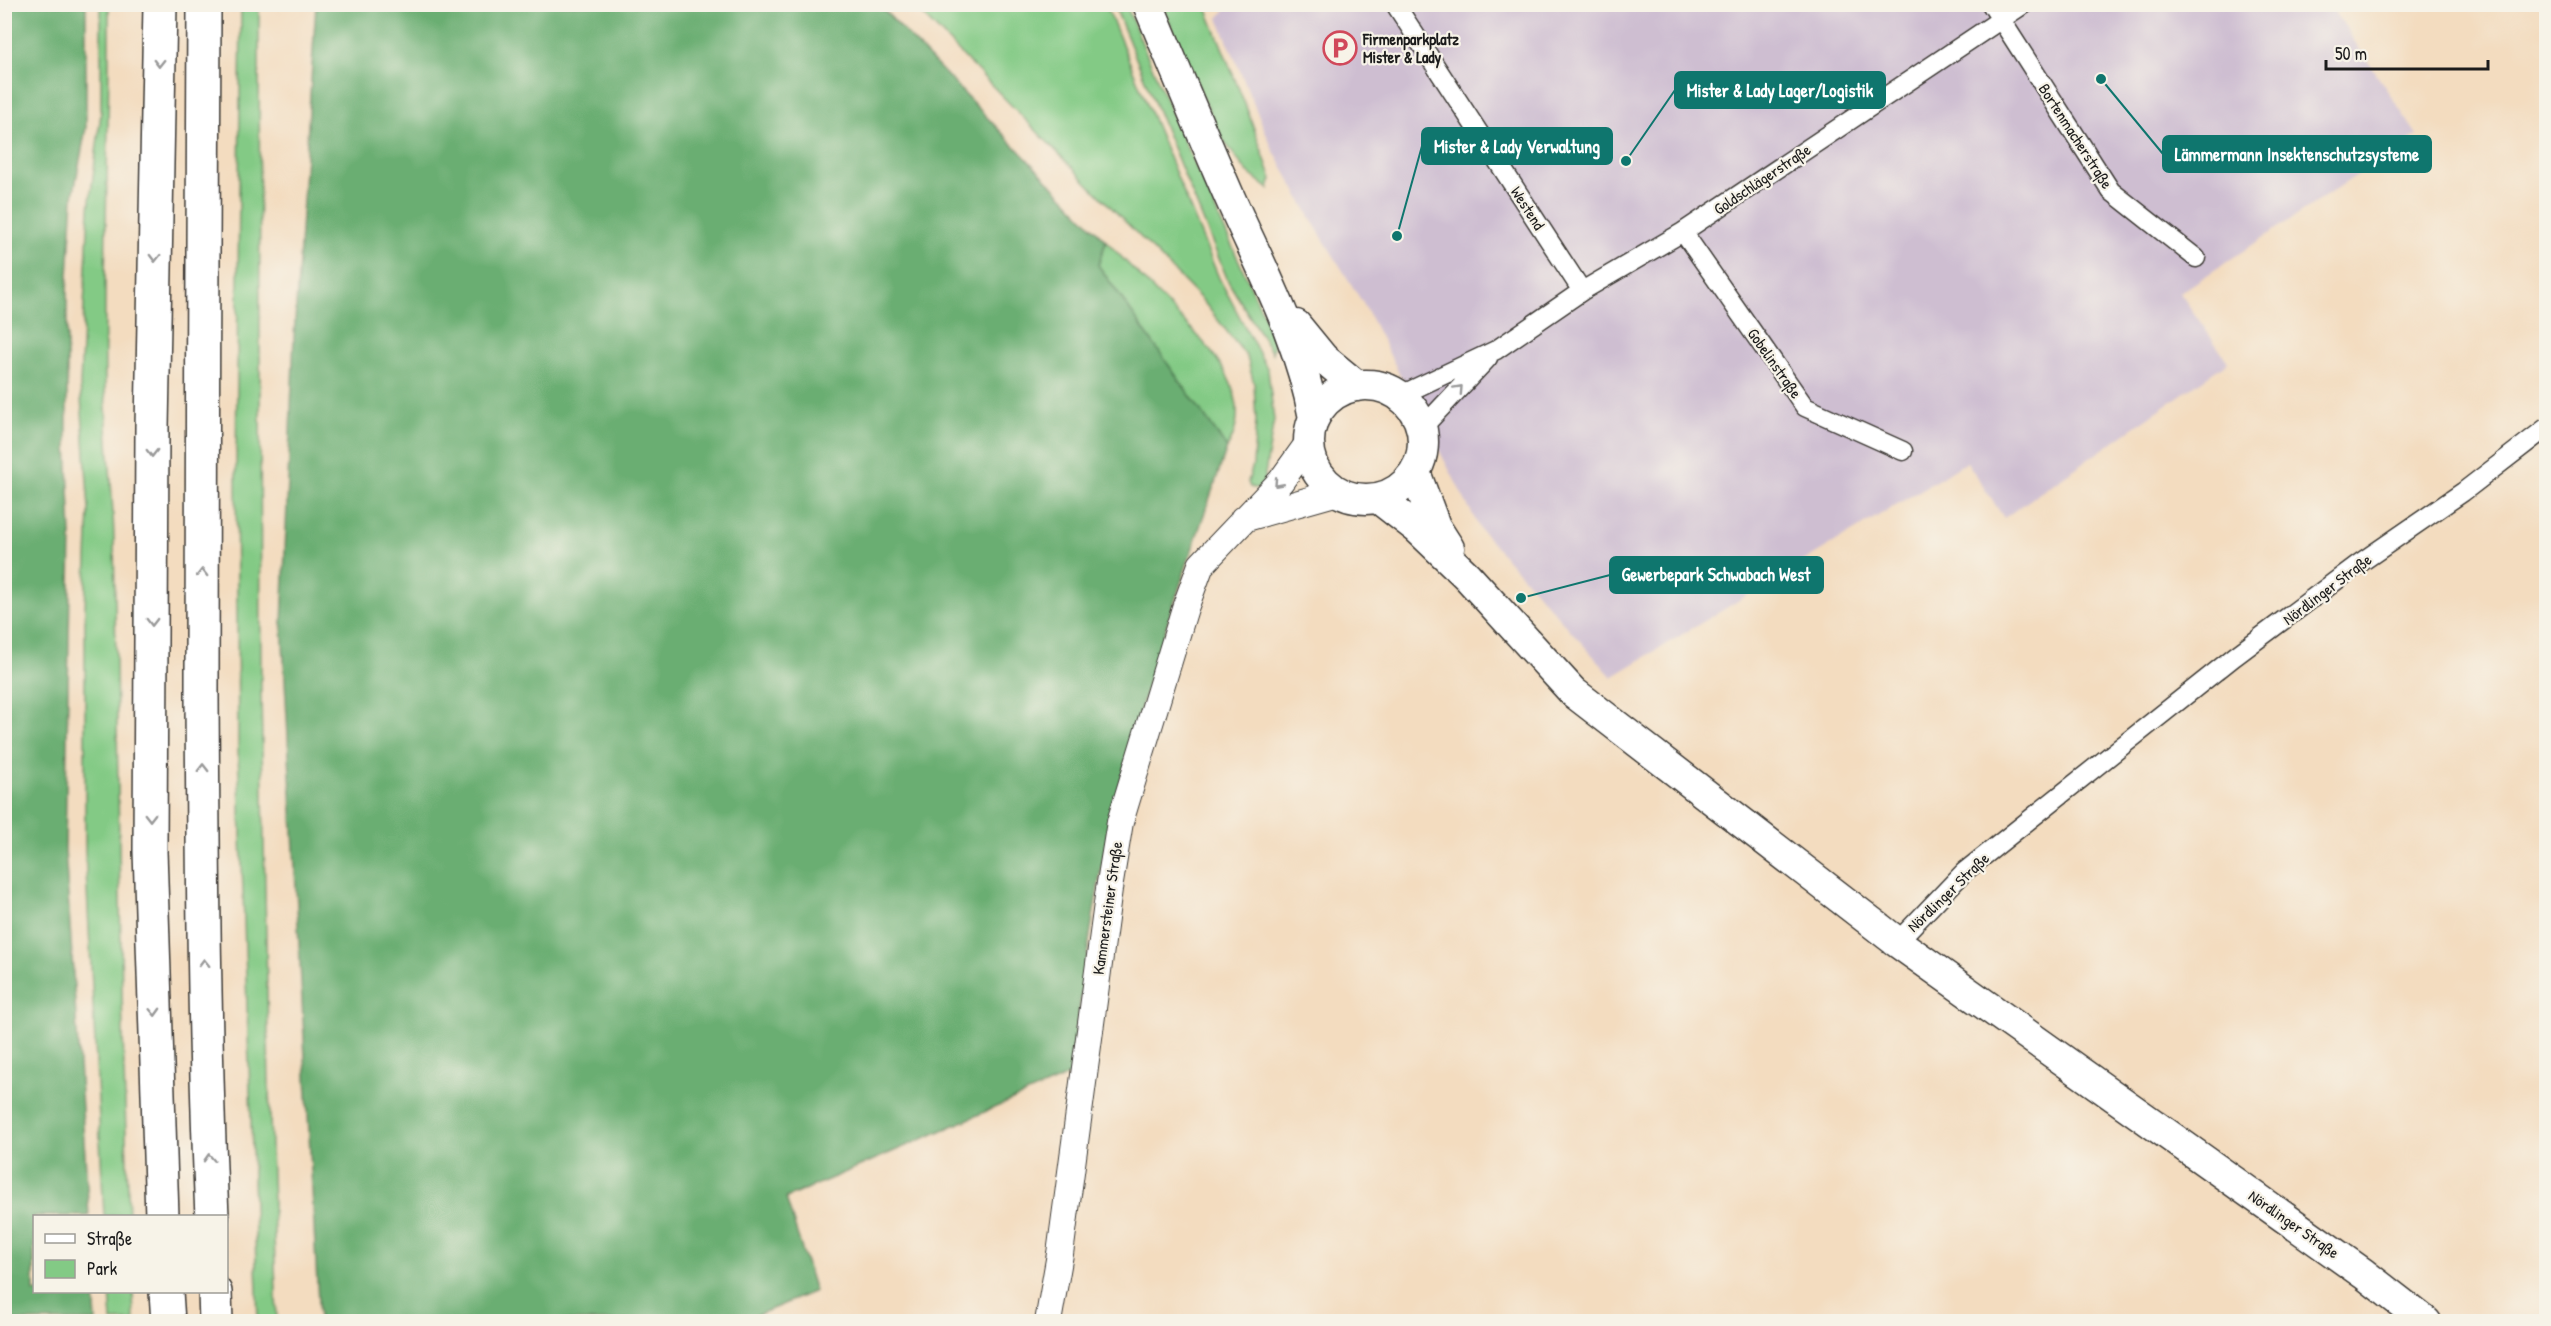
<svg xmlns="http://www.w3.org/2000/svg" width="2551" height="1326" font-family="'Patrick Hand',sans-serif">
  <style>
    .industrial { fill: #cebed1 }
    .green { fill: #83ca85; stroke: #507350; stroke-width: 1.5 }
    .forest { fill: #6aae72; stroke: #436547; stroke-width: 1.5 }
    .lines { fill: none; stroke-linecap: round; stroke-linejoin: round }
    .street-casing { stroke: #3c3934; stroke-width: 21 }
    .secondary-casing { stroke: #3c3934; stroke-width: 28 }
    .primary-casing { stroke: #3c3934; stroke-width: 33 }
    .highway-casing { stroke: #3c3934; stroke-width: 36 }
    .street { stroke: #fff; stroke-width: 18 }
    .secondary { stroke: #fff; stroke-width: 26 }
    .primary { stroke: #fff; stroke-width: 30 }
    .highway { stroke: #fff; stroke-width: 33 }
    .oneway { stroke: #999 }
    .labels { text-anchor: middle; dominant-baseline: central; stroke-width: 4.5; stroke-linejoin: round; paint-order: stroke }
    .poi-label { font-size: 16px; font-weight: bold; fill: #1c1c1c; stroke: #f7f3e8; text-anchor: start }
    .street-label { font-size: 16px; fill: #1c1c1c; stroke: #f7f3e8 }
    .leader { fill: none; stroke: #0f766e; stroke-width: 2 }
    .callout-dot { fill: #0f766e; stroke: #f7f3e8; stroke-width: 2 }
    .callout { fill: #0f766e; stroke: #0f766e; stroke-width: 2 }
    .callout-label { font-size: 18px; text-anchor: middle; font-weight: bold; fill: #fff }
  </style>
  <rect width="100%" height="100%" fill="#f7f3e8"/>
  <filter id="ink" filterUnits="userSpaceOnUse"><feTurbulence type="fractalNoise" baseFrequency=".0167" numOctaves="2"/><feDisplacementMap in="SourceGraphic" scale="12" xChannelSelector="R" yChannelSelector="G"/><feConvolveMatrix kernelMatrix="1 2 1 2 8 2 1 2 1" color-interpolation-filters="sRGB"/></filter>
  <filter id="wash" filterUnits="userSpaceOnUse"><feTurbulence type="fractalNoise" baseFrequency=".008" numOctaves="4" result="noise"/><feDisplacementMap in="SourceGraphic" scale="24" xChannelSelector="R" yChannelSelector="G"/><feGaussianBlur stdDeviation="1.35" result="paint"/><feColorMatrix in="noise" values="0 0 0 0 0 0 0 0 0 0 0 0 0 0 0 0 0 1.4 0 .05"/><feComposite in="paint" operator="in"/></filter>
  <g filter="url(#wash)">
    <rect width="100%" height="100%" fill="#f3dcbf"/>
    <path class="industrial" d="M1231,4L2330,5L2417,135L2180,293L2228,362L2004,518L1967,462L1612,677L1480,529L1364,305L1314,224L1272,148L1218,18Z"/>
    <path class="green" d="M101,5H109C110,130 103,256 105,382C106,435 113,488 114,540C118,766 120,991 129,1216H104L85,852V608L89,509L80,384L89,209L101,113Z
      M241,5H259L261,694L269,1086L277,1322L258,1321L238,750L236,469Z
      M913,5H1106L1219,278L1268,370L1274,420L1264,480L1259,489L1250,487L1248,482L1253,465L1256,420L1254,384L1247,357L1203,301Z
      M1114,5H1126L1181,135L1273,335L1274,345L1272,353L1229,283Z
      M1162,5H1205L1247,109L1272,179L1269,189L1247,172L1221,137Z
      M1106,241C1126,262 1147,283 1167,304C1203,341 1261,392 1227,448L1098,265Z
      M110,1292H133L134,1321H112Z"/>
    <path class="forest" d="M5,4L86,5V128L73,197L67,292V442L71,535L65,849L89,1216H34V1292H94L96,1321H5Z
      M316,5H879L1106,241L1098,265L1227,448C1180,585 1130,722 1102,865C1089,934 1080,1005 1070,1075L786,1198L815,1291L743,1321H319L282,624L294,336Z"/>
  </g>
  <g filter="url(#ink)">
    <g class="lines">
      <defs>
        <path id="street" d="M1395,4L1582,291
          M1991,4L2111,191L2196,258
          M1683,232L1805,407L1903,451
          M1399,396L1496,350L1582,291L1683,232L2024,4
          M1421,429L1488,358
          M1897,942L1964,872L2063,793L2234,657L2357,565L2463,492L2546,428"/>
        <path id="secondary" d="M1243,519L1338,492
          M1048,1322L1060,1254L1109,889L1120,822L1185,608L1201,565L1281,481L1309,442"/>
        <path id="primary" d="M1148,4C1175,69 1202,134 1230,198C1263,272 1299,336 1314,418
          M1296,325L1323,358L1357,386
          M1309 442a57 57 0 1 1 114 0a57 57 0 1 1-114 0Z
          M1415,472L1435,526L1449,548
          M1378,498L1418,529L1467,576L1573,692L1897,942L2364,1274L2426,1322"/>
        <path id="highway" d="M160,4L152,428L150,851L162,1216
          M204,4C203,234 202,463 202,693C203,867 204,1042 212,1216
          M166,1292L168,1322
          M215,1292L216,1322"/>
      </defs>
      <use href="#street" class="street-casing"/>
      <use href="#secondary" class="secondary-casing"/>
      <use href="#primary" class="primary-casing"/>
      <use href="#highway" class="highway-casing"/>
      <use href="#street" class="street"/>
      <use href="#secondary" class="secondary"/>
      <use href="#primary" class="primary"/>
      <use href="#highway" class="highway"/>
    </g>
    <defs><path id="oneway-chevron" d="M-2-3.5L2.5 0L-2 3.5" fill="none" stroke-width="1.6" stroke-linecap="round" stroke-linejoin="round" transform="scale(1.5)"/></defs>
    <g class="oneway">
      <use href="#oneway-chevron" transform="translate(159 63) rotate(91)"/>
      <use href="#oneway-chevron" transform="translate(155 258) rotate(91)"/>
      <use href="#oneway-chevron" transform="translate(1459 389) rotate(-47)"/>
      <use href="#oneway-chevron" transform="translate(152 453) rotate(90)"/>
      <use href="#oneway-chevron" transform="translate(1278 483) rotate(132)"/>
      <use href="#oneway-chevron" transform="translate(202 573) rotate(-90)"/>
      <use href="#oneway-chevron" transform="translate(152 622) rotate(90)"/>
      <use href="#oneway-chevron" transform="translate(203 768) rotate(-90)"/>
      <use href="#oneway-chevron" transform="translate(150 817) rotate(90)"/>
      <use href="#oneway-chevron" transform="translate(204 963) rotate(-91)"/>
      <use href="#oneway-chevron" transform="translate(155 1012) rotate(88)"/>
      <use href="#oneway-chevron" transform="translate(209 1158) rotate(-93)"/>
    </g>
  </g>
  <defs>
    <symbol id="parking-ring" viewBox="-11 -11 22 22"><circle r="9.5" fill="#f7f3e8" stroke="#d1495b" stroke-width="1.5"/><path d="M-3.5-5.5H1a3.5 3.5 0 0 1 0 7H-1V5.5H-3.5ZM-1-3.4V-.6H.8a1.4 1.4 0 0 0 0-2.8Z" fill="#d1495b"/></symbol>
  </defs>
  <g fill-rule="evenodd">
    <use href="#parking-ring" x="1321" y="29" width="38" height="38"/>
  </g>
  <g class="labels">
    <g class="poi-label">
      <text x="1363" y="39">Firmenparkplatz<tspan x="1363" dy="18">Mister &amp; Lady</tspan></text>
    </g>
    <g class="street-label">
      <text transform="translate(2076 136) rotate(57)">Bortenmacherstraße</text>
      <text transform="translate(1762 179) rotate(-34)">Goldschlägerstraße</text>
      <text transform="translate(1528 208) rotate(57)">Westend</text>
      <text transform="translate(1775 363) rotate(55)">Gobelinstraße</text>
      <text transform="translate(2327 589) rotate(-37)">Nördlinger Straße</text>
      <text transform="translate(1948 892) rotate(-44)">Nördlinger Straße</text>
      <text transform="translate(1107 908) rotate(-82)">Kammersteiner Straße</text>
      <text transform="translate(2294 1224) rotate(35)">Nördlinger Straße</text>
    </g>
  </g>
  <path class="leader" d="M1626 161L1675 90M1397 236L1422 146M2101 79L2163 154M1521 598L1610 575"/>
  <g class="callout-dot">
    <circle cx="1626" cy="161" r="6"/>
    <circle cx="1397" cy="236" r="6"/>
    <circle cx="2101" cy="79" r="6"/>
    <circle cx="1521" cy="598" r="6"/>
  </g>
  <g class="callout">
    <rect x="1675" y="72" width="210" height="36" rx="6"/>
    <rect x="1422" y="128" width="190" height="36" rx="6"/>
    <rect x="2163" y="136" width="268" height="36" rx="6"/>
    <rect x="1610" y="557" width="213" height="36" rx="6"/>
  </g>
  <g class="callout-label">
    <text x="1780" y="97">Mister &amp; Lady Lager/Logistik</text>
    <text x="1517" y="153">Mister &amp; Lady Verwaltung</text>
    <text x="2297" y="161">Lämmermann Insektenschutzsysteme</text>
    <text x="1716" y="581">Gewerbepark Schwabach West</text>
  </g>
  <rect width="2551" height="1326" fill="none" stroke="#f7f3e8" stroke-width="24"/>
  <rect x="33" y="1215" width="195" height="78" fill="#f7f3e8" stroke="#9f9d96" stroke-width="1.5"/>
  <rect x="45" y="1234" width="30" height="9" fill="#ffffff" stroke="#9f9d96" stroke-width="1.5"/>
  <text x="87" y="1245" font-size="18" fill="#1c1c1c">Straße</text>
  <rect x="45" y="1260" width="30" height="18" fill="#83ca85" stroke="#9f9d96" stroke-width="1.5"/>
  <text x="87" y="1275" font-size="18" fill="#1c1c1c">Park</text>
  <path d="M2326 60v9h162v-9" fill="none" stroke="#1c1c1c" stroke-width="3"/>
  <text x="2335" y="60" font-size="18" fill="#1c1c1c" stroke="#f7f3e8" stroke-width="4.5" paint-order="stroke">50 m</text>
</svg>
